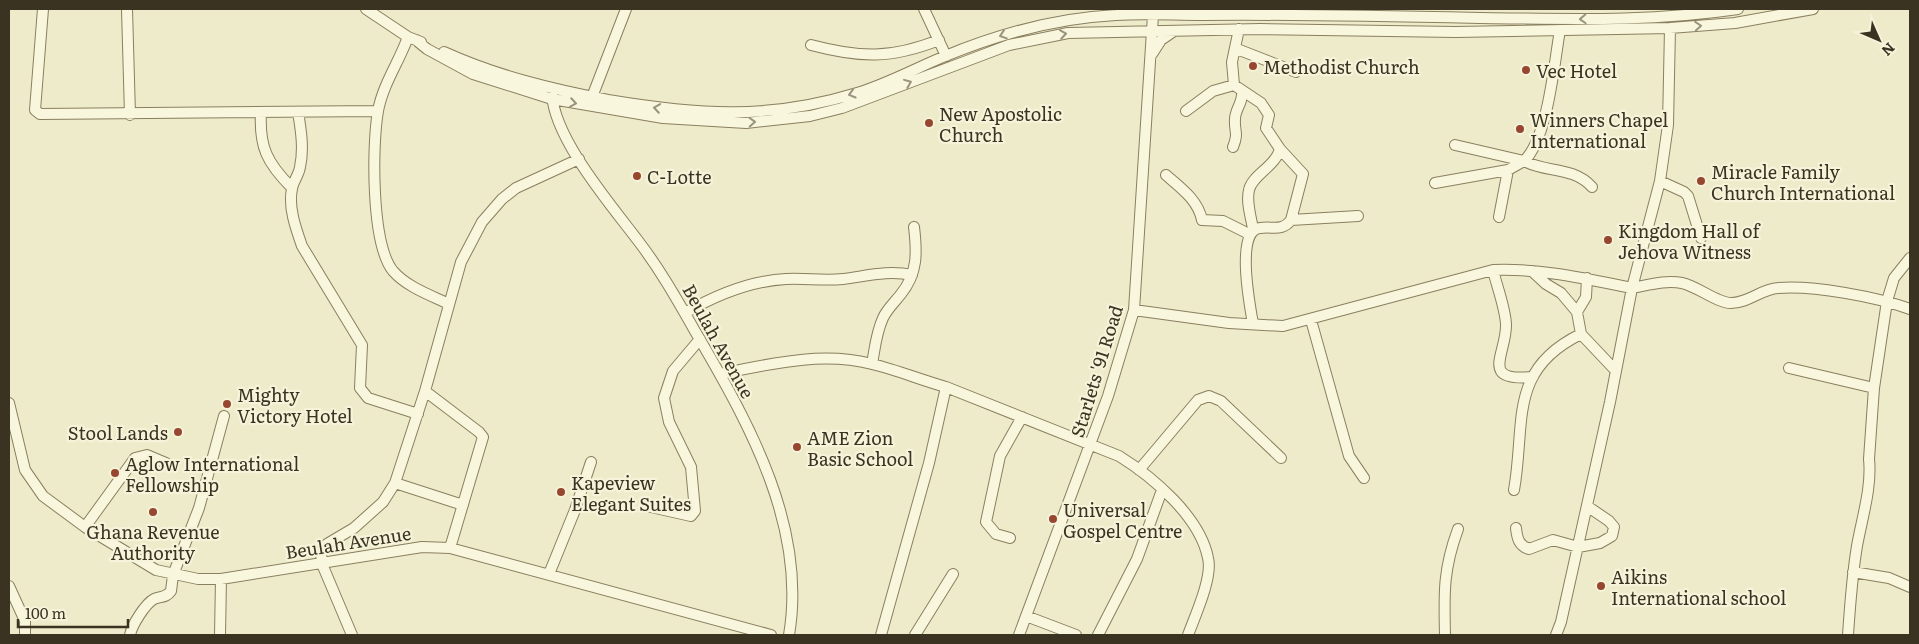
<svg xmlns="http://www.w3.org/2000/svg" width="1919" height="644" font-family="Literata,serif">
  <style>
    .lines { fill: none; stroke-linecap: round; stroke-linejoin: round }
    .minor-casing { stroke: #8a7f5f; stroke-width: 12 }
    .minor { stroke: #f8f6dd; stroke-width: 10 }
    .oneway { stroke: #9a947f }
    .poi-dot { fill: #974630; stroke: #f5f3d9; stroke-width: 2 }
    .labels { text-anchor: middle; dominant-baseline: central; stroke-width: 4.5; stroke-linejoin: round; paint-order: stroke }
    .poi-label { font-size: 18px; fill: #3b3321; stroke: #f5f3d9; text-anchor: start }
    .street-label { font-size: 18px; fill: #3b3321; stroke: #f5f3d9 }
  </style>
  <rect width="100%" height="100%" fill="#eeebca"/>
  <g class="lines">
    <defs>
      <path id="minor" d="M43,9L35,110L40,114L378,111
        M127,9L130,115
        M366,9L408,37L421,42
        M924,9L946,56
        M1670,28L1668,125L1660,181L1632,288C1649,285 1665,280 1682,283C1697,286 1717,303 1731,303C1749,303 1761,289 1778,288C1813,285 1877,297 1910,309
        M1239,29L1232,62L1234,85L1261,103L1269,115L1266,128L1280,149L1303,174L1291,220C1282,232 1273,226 1260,228C1235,230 1250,306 1253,324
        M408,37C399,62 383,84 378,111C372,145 371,244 393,271C407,287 430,295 449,304
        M416,40L427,49L473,74L552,99L663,118L746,123L810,116L842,108L1009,45L1068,33L1260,29L1456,32L1670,28L1735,23L1813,9
        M811,45C860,58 891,59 939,40
        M1237,49L1296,72
        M444,52C497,76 551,89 608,100C698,115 769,120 857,93C887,84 914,69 943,57C998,34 1055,18 1116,15C1144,13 1173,15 1202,15C1294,14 1387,16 1480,18C1568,19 1651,22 1738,9
        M1152,54L1161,40L1174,31
        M552,94C554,139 612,206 639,242C662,272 680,305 699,338C751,427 807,529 789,635
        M592,97L626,9
        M1186,111L1213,91L1234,85
        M261,112C259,147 267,163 292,188
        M298,112C301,130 304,149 300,167C299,175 293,181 292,189C288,207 296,229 302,246L362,345L360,388L368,398L418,414
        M1455,145L1524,161C1548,138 1554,64 1560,30
        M1233,147C1239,132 1234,132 1235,119C1235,109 1243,103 1242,92
        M1166,175C1181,188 1198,200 1202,220L1223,221L1249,234
        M1660,181L1684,192L1688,196L1701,238
        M1435,183L1508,170L1524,161C1546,173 1573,166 1592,187
        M1499,217L1508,170
        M1291,220L1358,216
        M1253,229C1251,217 1246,202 1249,190C1252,175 1275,167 1280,149
        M1493,270C1497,287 1505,307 1506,324C1507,354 1478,382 1533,377
        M1532,271L1546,284L1561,293L1577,312
        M1587,278L1586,297L1577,312L1581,334L1616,371
        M1134,310L1229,323L1283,326L1493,270C1540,268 1587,279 1632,288L1610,402L1561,622L1556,635
        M685,313C716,295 749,281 786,279C805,278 824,281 843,279C867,276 888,270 912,275
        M1311,320L1349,456L1364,478
        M872,364C875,348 876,333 883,318C887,309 895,302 901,294C918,273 917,252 914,227
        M1789,368L1874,388
        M720,374C770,364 822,351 872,364C897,370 921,380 946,387L929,463L881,635
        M946,387L1119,456C1153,477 1200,517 1208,558C1213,577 1195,616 1188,635
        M425,391L479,432L483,437L450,548
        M9,403L25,470L43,496L85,527L156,570L198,579H221L422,547L450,548L771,635
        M1139,470L1198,400L1209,396L1221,401L1281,458
        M395,483L463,505
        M1514,490C1526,423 1507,370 1581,334
        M651,507L691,516L695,511L691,467L669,422L664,398L673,371L700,339
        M85,527L135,458L147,455L166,463
        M1516,528C1517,538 1519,546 1529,549L1553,540L1578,547L1600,543L1612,536L1614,527L1609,521L1587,506
        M1010,538L996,534L986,522L1000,456L1022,417
        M1853,572L1889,578L1910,587
        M549,574L575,510L591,462
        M9,586L25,621V635
        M1026,616L1076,635
        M130,635C132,625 145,604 154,599C161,596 166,598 171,591L173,575L199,508L224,416
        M220,635L221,579
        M352,635L322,564L321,552L327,544L354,528L383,502L395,483L425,391L461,262L482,222L502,199L516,188L579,159
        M915,635L953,574
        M1019,635L1108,396L1134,310L1153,15
        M1098,635L1137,559L1162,490
        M1445,635C1444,593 1443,570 1458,529
        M1848,635C1850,605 1852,576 1857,546C1862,518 1872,487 1869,459L1874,388L1887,301L1894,278L1910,258"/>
    </defs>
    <use href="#minor" class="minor-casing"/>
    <use href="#minor" class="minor"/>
  </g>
  <defs><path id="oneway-chevron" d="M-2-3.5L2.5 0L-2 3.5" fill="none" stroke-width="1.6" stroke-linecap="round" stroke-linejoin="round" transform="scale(1.25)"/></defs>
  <g class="oneway">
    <use href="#oneway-chevron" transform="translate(1583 19) rotate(178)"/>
    <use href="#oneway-chevron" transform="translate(1698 26) rotate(-4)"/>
    <use href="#oneway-chevron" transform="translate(1063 34) rotate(-9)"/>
    <use href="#oneway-chevron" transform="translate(1003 35) rotate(162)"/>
    <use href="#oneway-chevron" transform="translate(908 83) rotate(-22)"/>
    <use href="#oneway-chevron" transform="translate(852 94) rotate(164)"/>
    <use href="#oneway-chevron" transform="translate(573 103) rotate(9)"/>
    <use href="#oneway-chevron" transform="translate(657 108) rotate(-171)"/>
    <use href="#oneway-chevron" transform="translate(752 122) rotate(-3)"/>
  </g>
  <g class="poi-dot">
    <circle cx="1253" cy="66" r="5"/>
    <circle cx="1526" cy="70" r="5"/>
    <circle cx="929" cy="123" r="5"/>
    <circle cx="1520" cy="129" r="5"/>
    <circle cx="637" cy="176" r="5"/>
    <circle cx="1701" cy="181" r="5"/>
    <circle cx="1608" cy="240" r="5"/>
    <circle cx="227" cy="404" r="5"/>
    <circle cx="178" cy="432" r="5"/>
    <circle cx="797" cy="447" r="5"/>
    <circle cx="115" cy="473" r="5"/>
    <circle cx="561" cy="492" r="5"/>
    <circle cx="153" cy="512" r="5"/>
    <circle cx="1053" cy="519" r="5"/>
    <circle cx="1601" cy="586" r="5"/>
  </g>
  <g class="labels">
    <g class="poi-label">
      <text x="1263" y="66">Methodist Church</text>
      <text x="1536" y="70">Vec Hotel</text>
      <text x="939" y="113">New Apostolic<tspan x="939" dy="21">Church</tspan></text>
      <text x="1530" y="119">Winners Chapel<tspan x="1530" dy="21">International</tspan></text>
      <text x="1711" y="171">Miracle Family<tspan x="1711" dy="21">Church International</tspan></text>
      <text x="647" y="176">C-Lotte</text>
      <text x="1618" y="230">Kingdom Hall of<tspan x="1618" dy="21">Jehova Witness</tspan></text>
      <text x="237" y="394">Mighty<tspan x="237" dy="21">Victory Hotel</tspan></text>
      <text x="168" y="432" text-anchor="end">Stool Lands</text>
      <text x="807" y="437">AME Zion<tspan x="807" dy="21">Basic School</tspan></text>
      <text x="125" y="463">Aglow International<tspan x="125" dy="21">Fellowship</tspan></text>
      <text x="571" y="482">Kapeview<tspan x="571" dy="21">Elegant Suites</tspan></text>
      <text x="1063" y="509">Universal<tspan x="1063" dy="21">Gospel Centre</tspan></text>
      <text x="153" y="531" text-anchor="middle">Ghana Revenue<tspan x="153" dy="21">Authority</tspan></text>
      <text x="1611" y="576">Aikins<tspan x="1611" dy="21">International school</tspan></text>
    </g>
    <g class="street-label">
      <text transform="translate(719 341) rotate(61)">Beulah Avenue</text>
      <text transform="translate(1096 371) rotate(-73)">Starlets '91 Road</text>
      <text transform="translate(348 542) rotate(-9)">Beulah Avenue</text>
    </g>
  </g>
  <rect width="1919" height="644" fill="none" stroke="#3b3321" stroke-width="20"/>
  <g transform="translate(1879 40) rotate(135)" stroke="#f5f3d9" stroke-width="4" paint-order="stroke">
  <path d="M0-4L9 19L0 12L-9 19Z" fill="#3b3321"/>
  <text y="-8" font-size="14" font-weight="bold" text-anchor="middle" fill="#3b3321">N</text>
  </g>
  <path d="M18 619v8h110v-8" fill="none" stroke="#3b3321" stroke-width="2.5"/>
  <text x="25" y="619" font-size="15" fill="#3b3321" stroke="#f5f3d9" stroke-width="4" paint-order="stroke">100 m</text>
</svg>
